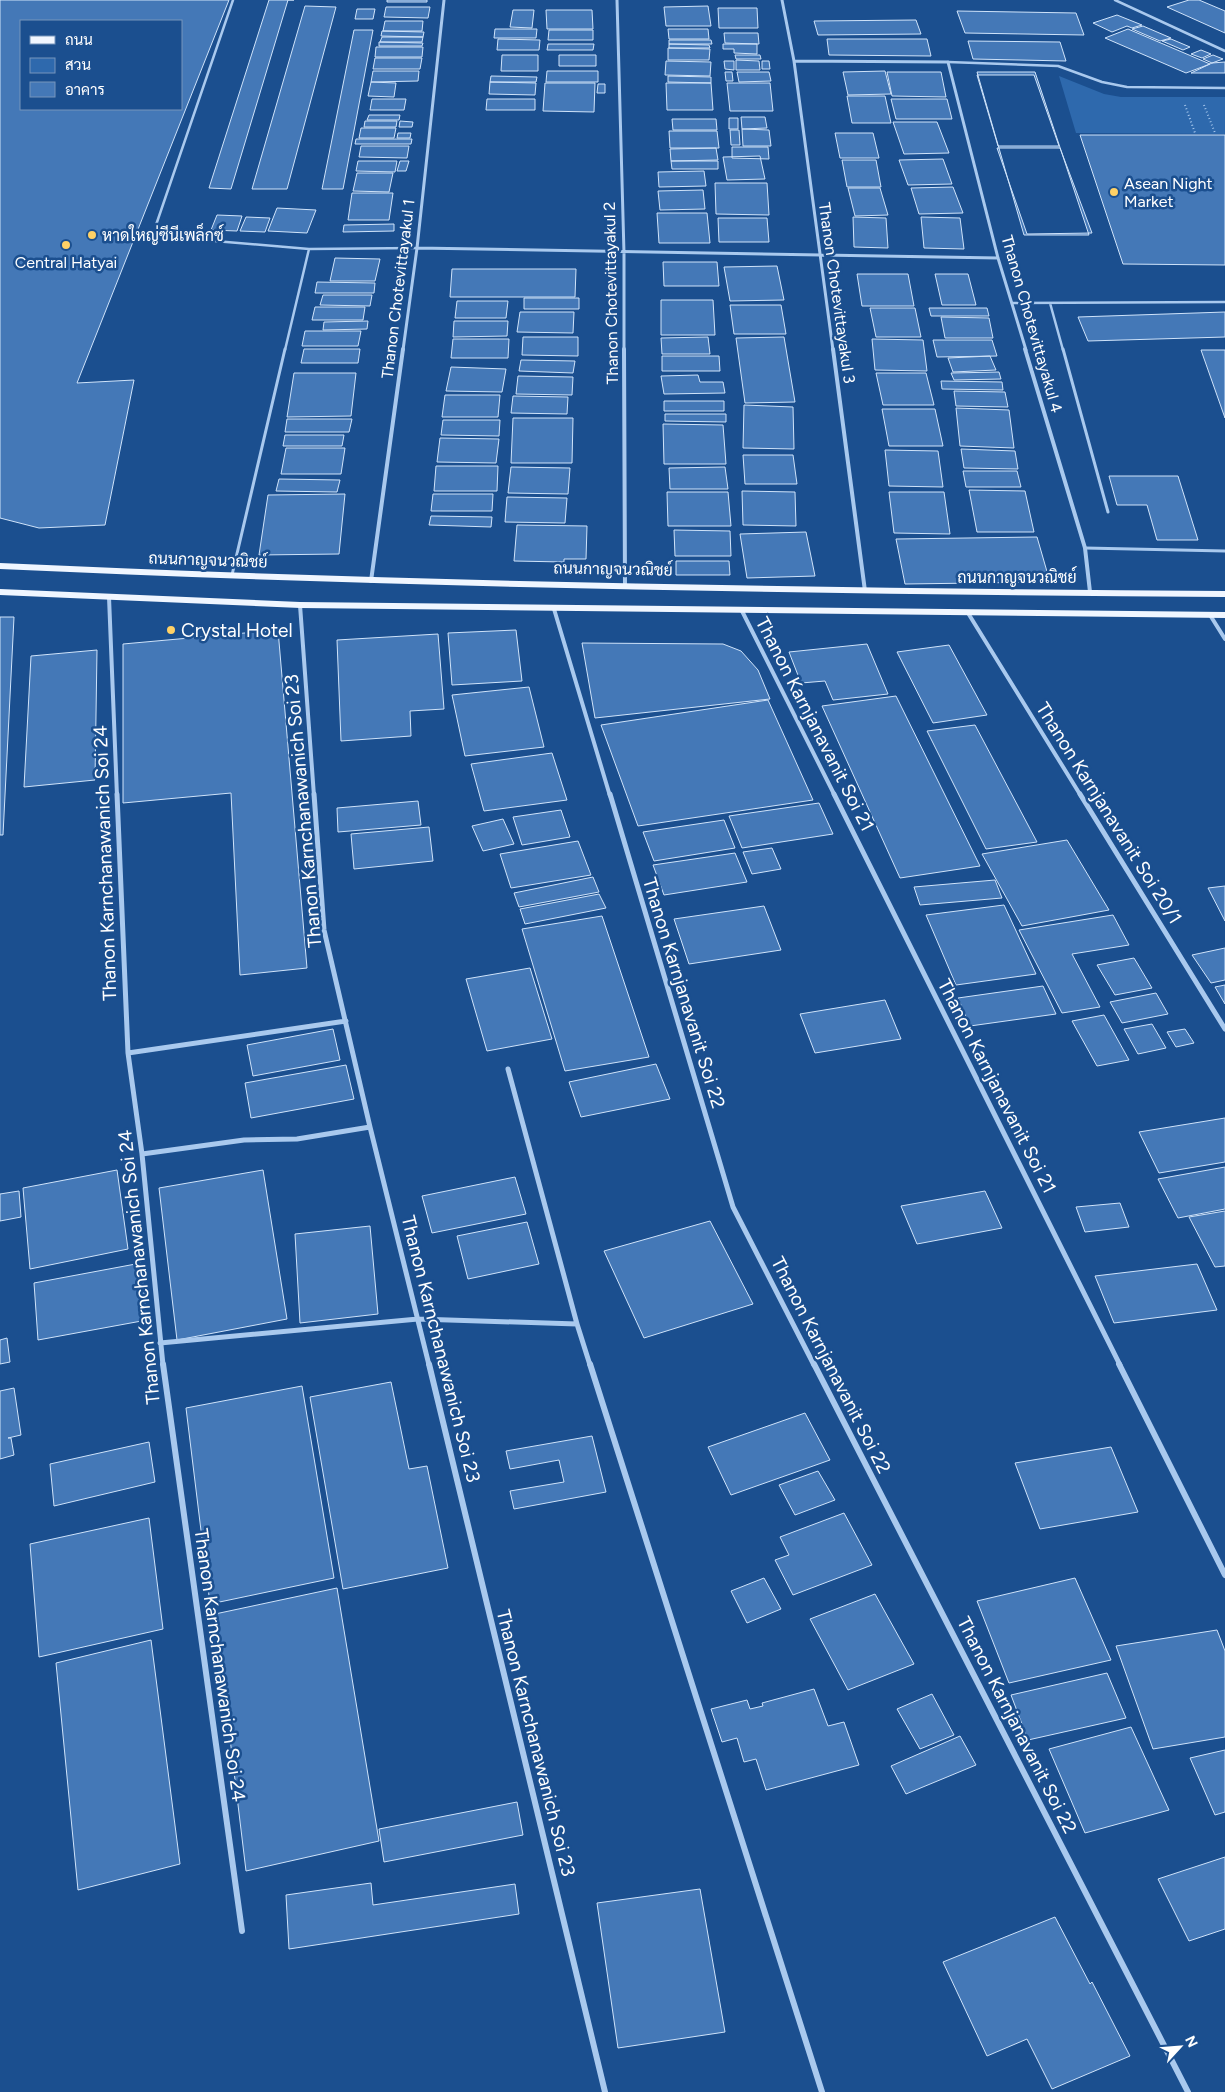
<svg xmlns="http://www.w3.org/2000/svg" width="1225" height="2092" font-family="Figtree,Sarabun,sans-serif">
  <style>
    .green { fill: #2e69ad }
    .building { fill: #4478b7; stroke: #cfe3fa; fill-rule: evenodd }
    .lines { fill: none; stroke-linecap: round; stroke-linejoin: round }
    .path { stroke: #a9c9ee; stroke-width: 2; stroke-dasharray: 1 2.5; stroke-linecap: butt }
    .lane-far1 { stroke: #a9c9ee; stroke-width: 2.5 }
    .lane { stroke: #a9c9ee; stroke-width: 3 }
    .street-far3 { stroke: #a9c9ee; stroke-width: 3 }
    .street-far2 { stroke: #a9c9ee; stroke-width: 4 }
    .street-far1 { stroke: #a9c9ee; stroke-width: 5 }
    .street { stroke: #a9c9ee; stroke-width: 6 }
    .primary { fill: #f0f6ff; fill-rule: evenodd }
    .poi-dot { fill: #ffd166; stroke: #1b4f8f; stroke-width: 2 }
    .labels { text-anchor: middle; dominant-baseline: central; stroke-width: 5; stroke-linejoin: round; paint-order: stroke }
    .far-poi-label { font-size: 16px; fill: #fff; stroke: #1b4f8f; text-anchor: start }
    .far-street-label { font-size: 16px; fill: #fff; stroke: #1b4f8f }
    .poi-label { font-size: 19px; fill: #fff; stroke: #1b4f8f; text-anchor: start }
    .street-label { font-size: 19px; fill: #fff; stroke: #1b4f8f }
  </style>
  <rect width="100%" height="100%" fill="#1b4f8f"/>
  <path class="green" d="M1059,76L1104,94L1121,97H1225V134L1076,133Z"/>
  <path class="building" d="M0,0H229L77,383L134,380L105,525L39,528L0,518ZM21,21H181V109H21Z
    M269,0H294H288L231,189L209,188Z
    M387,0H427V2H387Z
    M1189,0H1199L1225,11V33L1167,7Z
    M305,6L336,7L287,189H252Z
    M708,6L711,26H666L664,7Z
    M386,7H430L428,18L384,17Z
    M718,8H757L758,28H719Z
    M357,9H375L373,19H355Z
    M513,10H534L532,28L510,27Z
    M546,10H592L593,29H547Z
    M957,11L1076,13L1084,35L965,33Z
    M1117,15L1142,25L1132,28L1127,26L1112,32L1093,23Z
    M916,20L921,34L818,35L814,21Z
    M385,21H423L422,31H383Z
    M1143,26L1171,38L1160,41L1132,29Z
    M495,29H537L536,38H494Z
    M668,29H708L709,39H669Z
    M1128,29L1210,64L1186,73L1105,38Z
    M354,30H373L343,189H322Z
    M549,30H593V40H548Z
    M382,31L424,32L423,37L381,36Z
    M724,33H758L759,44L725,43Z
    M382,37H423L422,42H380Z
    M498,39L540,40L539,50H497Z
    M827,39H927L931,56L829,55Z
    M1171,39L1190,47L1183,50L1162,41Z
    M669,40H711L712,44H669Z
    M968,41L1060,42L1066,61L973,59Z
    M379,42L423,43L422,46H379Z
    M548,44H594L593,50H547Z
    M669,44L709,45L710,48H669Z
    M723,44H757V54L734,53V49H723Z
    M376,47H423L422,57H375Z
    M668,48L710,49L709,60H668Z
    M1201,50L1211,54L1202,58L1191,54Z
    M502,55H538V71H501Z
    M559,55H596V66H559Z
    M735,55H760L761,59H736Z
    M1213,55L1223,59L1212,63L1203,59Z
    M375,58H422L420,69H373Z
    M736,60L759,61L760,70H736Z
    M666,61L711,62L710,76L665,75Z
    M724,61H734V70L725,69Z
    M762,61H769L770,69H762Z
    M1225,62V73H1191L1212,63Z
    M373,71H419L418,81L371,82Z
    M547,71H598V82H546Z
    M885,71L891,94L848,95L843,72Z
    M725,72H732L733,81H726Z
    M737,72H769L771,81L739,82Z
    M887,72H941L946,97L892,96Z
    M977,72H1035L1089,235H1024Z
    M977,75H1034L1059,146H998Z
    M491,76L537,77L536,82H490Z
    M668,76L711,77V83L668,82Z
    M371,82L396,83L394,97L368,96Z
    M490,82L536,83L535,95L489,94Z
    M545,83H595L594,112L543,111Z
    M666,83H711L713,110H667Z
    M727,83H770L773,111H730Z
    M598,84H605V93H597Z
    M847,96H885L891,123H852Z
    M372,99H406L404,110H370Z
    M487,99H535V110H486Z
    M891,99H947L952,119H896Z
    M369,115H400L399,120H367Z
    M741,117H765L767,128L742,129Z
    M729,118H738V129H729Z
    M672,119H716L717,130H673Z
    M365,121H397L396,127H364Z
    M400,121L413,122L412,127H399Z
    M893,122H937L949,153L904,154Z
    M361,128H396L394,138H359Z
    M742,129L769,130L771,146H743Z
    M730,130H739L740,145H731Z
    M669,131H717L719,148H670Z
    M398,133H411L410,138H397Z
    M835,133H873L879,158H840Z
    M1080,135H1225V265L1123,264Z
    M356,139H412L411,144H355Z
    M361,146H409L407,158L359,157Z
    M732,147H768L769,159L732,158Z
    M716,148L718,160L671,161L670,149Z
    M997,148H1060L1092,233L1027,234Z
    M760,156L765,179L727,180L723,157Z
    M943,159L952,184L908,185L899,160Z
    M842,160H876L881,187H847Z
    M358,161H397L395,172L356,171Z
    M400,161H409L406,171H397Z
    M671,161H718V169H672Z
    M704,171L706,186L659,187L658,172Z
    M357,173H393L389,192L353,191Z
    M715,183H767L769,215L716,214Z
    M953,187L963,213L919,214L911,188Z
    M848,188H880L888,215L855,216Z
    M703,190L705,209L660,210L658,191Z
    M352,193H393L389,220H348Z
    M277,208L316,210L307,233L268,231Z
    M657,213H707L710,243H659Z
    M217,215L242,216L237,231L211,230Z
    M246,217L270,218L265,232L240,231Z
    M853,217L886,218L888,248L854,247Z
    M921,217L960,218L964,249L924,248Z
    M718,218H767L769,242H719Z
    M394,224V231L343,232L344,225Z
    M335,258L380,259L375,281H330Z
    M663,262H717L719,286H664Z
    M777,266L784,300L730,301L724,267Z
    M452,269H576L575,297H450Z
    M857,274H908L914,306H862Z
    M935,274H968L976,305H942Z
    M317,282L375,283L374,293H315Z
    M323,295H372L370,306L320,305Z
    M524,298H579V309H524Z
    M661,300H713L715,335H661Z
    M457,301H508L506,318H455Z
    M730,305H781L786,334H734Z
    M315,307H365L363,320H312Z
    M870,308H915L921,337H876Z
    M929,308H987L989,316H931Z
    M520,312H574L573,333L517,332Z
    M1225,312V337L1088,341L1078,317Z
    M941,317L989,318L993,338H945Z
    M368,321L367,329L323,330L324,322Z
    M454,321H508L507,336L453,337Z
    M305,331H361L358,346H302Z
    M523,337H578V356L522,355Z
    M708,337L710,354H662L661,338Z
    M784,337L795,402L745,403L736,338Z
    M453,339H509L508,358H451Z
    M872,339L923,340L927,371L875,370Z
    M933,340H992L997,356L937,357Z
    M304,349H360L358,363H301Z
    M1201,350H1225V418Z
    M662,356H719L720,371H662Z
    M990,356L996,370L953,372L948,358Z
    M521,360L575,361L573,373L519,371Z
    M451,367L506,369L502,392L446,391Z
    M999,372L1001,379L954,380L951,373Z
    M294,373H356L351,416L287,417Z
    M876,373H926L934,405H883Z
    M698,375L700,382H723L725,393L664,394L661,376Z
    M518,376L573,377L572,395L516,394Z
    M941,381L1002,382L1003,390L942,389Z
    M954,391L1005,392L1008,407L956,406Z
    M445,395H500L498,417H442Z
    M513,396L568,397L567,414L511,413Z
    M664,401H724V411H664Z
    M744,405L793,407L794,449L743,448Z
    M956,408L1009,410L1014,448L960,446Z
    M882,409H935L943,446H889Z
    M665,414H726V422L665,421Z
    M513,418H573L572,463H511Z
    M287,419H352L349,432H285Z
    M443,420H500L499,436L441,435Z
    M663,424L723,425L726,464H664Z
    M285,435H344L342,446H283Z
    M440,438L499,439L496,463L437,462Z
    M286,448H345L341,474H281Z
    M961,449L1015,451L1018,469L964,468Z
    M885,450L938,451L943,487L889,486Z
    M743,455H793L797,484H745Z
    M436,466H498L497,491H434Z
    M511,467L570,468L568,494L508,493Z
    M725,467L728,489H670L669,468Z
    M963,471H1017L1021,487H966Z
    M1109,476H1178L1198,540H1157L1147,505H1117Z
    M279,479L340,480L337,492L276,491Z
    M969,490L1025,491L1034,532H977Z
    M742,491L795,492L796,526L743,525Z
    M667,492H728L731,526H668Z
    M889,492H944L950,534L894,533Z
    M345,494L339,554L259,555L268,495Z
    M433,494H493L492,511H431Z
    M507,497L567,498L565,523L505,522Z
    M431,516L492,517L491,527L429,525Z
    M517,525L587,526L586,559H564V562L514,561Z
    M674,530L730,531L731,556H675Z
    M806,532L815,576L747,578L740,534Z
    M1037,537L1050,582L905,584L896,539Z
    M676,561H729L730,575H676Z
    M0,617H14L3,835H0Z
    M278,630L307,968L240,975L231,793L123,803V644Z
    M516,630L522,681L452,685L448,633Z
    M438,634L444,709L410,711L411,736L341,741L337,640Z
    M582,643L723,644L741,651L758,670L770,699L595,718Z
    M867,644L888,694L833,700L825,681L801,683L789,652Z
    M949,645L987,715L933,723L897,652Z
    M97,650L95,780L24,787L31,656Z
    M529,687L544,747L465,756L452,695Z
    M896,696L980,866L900,878L822,706Z
    M768,700L813,800L638,826L601,725Z
    M975,725L1037,842L986,849L927,731Z
    M552,753L567,800L484,811L471,764Z
    M418,801L421,825L338,832L337,808Z
    M819,803L833,834L742,848L729,816Z
    M561,810L570,837L522,845L513,817Z
    M503,819L514,844L483,851L472,826Z
    M724,820L735,848L654,861L643,832Z
    M429,827L433,861L354,869L351,834Z
    M1067,840L1109,910L1022,926L982,854Z
    M578,841L591,875L511,888L500,854Z
    M772,848L781,869L752,874L743,852Z
    M735,853L747,882L664,895L653,865Z
    M593,877L599,892L519,907L514,893Z
    M995,880L1002,898L920,905L914,887Z
    M1225,886V921L1208,888Z
    M599,894L606,908L525,924L520,909Z
    M1004,905L1036,974L956,985L926,915Z
    M764,906L781,950L689,964L674,919Z
    M1113,915L1129,945L1072,954L1100,1007L1062,1013L1019,930Z
    M602,916L649,1057L565,1071L522,929Z
    M1225,948V980L1211,983L1192,955Z
    M1134,958L1152,988L1115,995L1097,965Z
    M530,968L552,1039L487,1051L466,979Z
    M1225,985V1004L1215,987Z
    M1043,986L1056,1014L970,1026L958,998Z
    M1156,993L1168,1014L1122,1023L1110,1002Z
    M885,1000L901,1039L815,1053L800,1014Z
    M1104,1015L1129,1060L1097,1066L1072,1021Z
    M1152,1024L1166,1048L1138,1054L1124,1029Z
    M333,1029L340,1060L253,1076L247,1045Z
    M1185,1029L1194,1043L1176,1047L1167,1032Z
    M656,1064L670,1099L581,1117L569,1082Z
    M346,1065L354,1099L251,1118L245,1083Z
    M1225,1118V1162L1159,1173L1139,1132Z
    M1225,1167V1209L1178,1218L1158,1179Z
    M117,1170L128,1249L30,1269L23,1188Z
    M263,1170L287,1319L177,1340L159,1188Z
    M515,1177L526,1214L432,1233L422,1196Z
    M19,1191L21,1217L0,1221V1194Z
    M985,1191L1002,1228L917,1244L901,1206Z
    M1120,1203L1129,1227L1085,1232L1076,1207Z
    M1225,1211V1266L1215,1267L1189,1217Z
    M710,1221L753,1304L644,1338L604,1251Z
    M527,1222L539,1264L468,1279L457,1236Z
    M370,1226L378,1314L300,1323L295,1234Z
    M141,1263L147,1320L38,1340L34,1283Z
    M1197,1264L1217,1310L1114,1323L1095,1276Z
    M7,1338L10,1362L0,1364V1340Z
    M391,1382L409,1469L427,1466L448,1568L343,1589L310,1397Z
    M302,1386L334,1578L210,1604L186,1408Z
    M14,1388L21,1435L8,1438H11L14,1455L0,1459V1391Z
    M805,1413L830,1460L731,1495L708,1447Z
    M592,1436L606,1492L514,1509L510,1491L564,1482L559,1460L510,1469L506,1451Z
    M149,1442L155,1482L54,1506L50,1464Z
    M1111,1447L1138,1512L1040,1529L1015,1463Z
    M818,1471L835,1500L795,1515L779,1485Z
    M844,1513L872,1565L793,1595L775,1560L789,1555L780,1537Z
    M149,1518L163,1629L39,1657L30,1544Z
    M764,1578L781,1609L747,1623L731,1591Z
    M1075,1578L1111,1660L1009,1683L977,1601Z
    M337,1588L379,1841L246,1871L215,1614Z
    M875,1594L914,1664L848,1690L810,1619Z
    M1217,1630L1225,1651V1737L1153,1749L1116,1646Z
    M151,1640L180,1864L78,1890L56,1663Z
    M1107,1673L1126,1718L1028,1740L1011,1695Z
    M814,1689L828,1726L844,1722L859,1765L766,1790L756,1759L744,1762L737,1738L722,1742L711,1709L747,1700L750,1709L763,1706L762,1703Z
    M932,1694L954,1735L920,1749L897,1709Z
    M1131,1727L1169,1810L1085,1833L1049,1749Z
    M960,1736L976,1765L906,1794L891,1766Z
    M1225,1750V1812L1215,1815L1190,1758Z
    M517,1802L523,1835L384,1862L379,1829Z
    M1225,1857V1929L1189,1941L1158,1879Z
    M371,1883L373,1905L515,1884L519,1914L289,1949L286,1895Z
    M700,1889L725,2032L618,2048L597,1903Z
    M1055,1917L1090,1984L1092,1982L1130,2056L1052,2089L1027,2039L987,2056L943,1962Z"/>
  <g class="lines">
    <path class="path" d="M1185,105L1195,133
      M1204,105L1215,133"/>
    <path class="lane-far1" d="M233,0L156,225L167,235L191,239L309,249L417,248
      M1115,0L1225,51
      M948,62L1058,66L1102,82L1127,87L1225,88
      M1012,303L1225,302
      M1050,303L1063,350
      M285,350L309,249"/>
    <path class="lane" d="M1063,349L1108,512
      M1085,548L1225,551
      M232,575L285,349"/>
    <path class="street-far3" d="M617,0L624,253V350
      M782,0L794,61L833,350
      M794,61L948,62L998,258L1026,350
      M417,248L998,258
      M403,350L417,248L444,0"/>
    <path class="street-far2" d="M624,349L625,586
      M833,349L865,591
      M1025,349L1085,548L1090,592
      M371,581L403,349
      M109,597L117,796
      M300,605L314,796
      M554,609L610,796
      M742,611L835,796
      M968,613L1081,796
      M1210,615L1225,639"/>
    <path class="street-far1" d="M117,794L128,1053L142,1154L163,1365
      M314,794L324,930L370,1127L429,1365
      M610,794L733,1207L814,1365
      M834,794L1120,1365
      M1080,794L1225,1029
      M128,1053L346,1021
      M508,1069L577,1324
      M142,1154L244,1140L297,1139L370,1127
      M160,1343L418,1319L577,1324L590,1365"/>
    <path class="street" d="M163,1364L242,1931
      M429,1364L605,2092
      M590,1364L822,2092
      M814,1364L1188,2092
      M1119,1364L1225,1575"/>
    <path class="primary" d="M0,563C408,582 816,588 1225,591V597C816,594 408,588 0,569Z
      M0,589L300,602L1225,612V618L300,608L0,595Z"/>
  </g>
  <g class="poi-dot">
    <circle cx="1114" cy="192" r="5"/>
    <circle cx="92" cy="235" r="5"/>
    <circle cx="66" cy="245" r="5"/>
    <circle cx="171" cy="630" r="5"/>
  </g>
  <g class="labels">
    <g class="far-poi-label">
      <text x="1124" y="183">Asean Night<tspan x="1124" dy="18">Market</tspan></text>
      <text x="102" y="235">หาดใหญ่ซีนีเพล็กซ์</text>
      <text x="66" y="262" text-anchor="middle">Central Hatyai</text>
    </g>
    <g class="far-street-label">
      <text transform="translate(398 289) rotate(-83)">Thanon Chotevittayakul 1</text>
      <text transform="translate(611 293) rotate(-91)">Thanon Chotevittayakul 2</text>
      <text transform="translate(837 293) rotate(82)">Thanon Chotevittayakul 3</text>
      <text transform="translate(1032 324) rotate(74)">Thanon Chotevittayakul 4</text>
      <text transform="translate(208 560) rotate(2)">ถนนกาญจนวณิชย์</text>
      <text transform="translate(613 569) rotate(1)">ถนนกาญจนวณิชย์</text>
      <text x="1017" y="577">ถนนกาญจนวณิชย์</text>
    </g>
    <g class="poi-label">
      <text x="181" y="630">Crystal Hotel</text>
    </g>
    <g class="street-label">
      <text transform="translate(815 724) rotate(63)">Thanon Karnjanavanit Soi 21</text>
      <text transform="translate(303 811) rotate(-95)">Thanon Karnchanawanich Soi 23</text>
      <text transform="translate(1109 813) rotate(58)">Thanon Karnjanavanit Soi 20/1</text>
      <text transform="translate(105 863) rotate(-92)">Thanon Karnchanawanich Soi 24</text>
      <text transform="translate(684 993) rotate(73)">Thanon Karnjanavanit Soi 22</text>
      <text transform="translate(997 1086) rotate(63)">Thanon Karnjanavanit Soi 21</text>
      <text transform="translate(139 1267) rotate(-96)">Thanon Karnchanawanich Soi 24</text>
      <text transform="translate(441 1349) rotate(76)">Thanon Karnchanawanich Soi 23</text>
      <text transform="translate(831 1365) rotate(63)">Thanon Karnjanavanit Soi 22</text>
      <text transform="translate(220 1665) rotate(82)">Thanon Karnchanawanich Soi 24</text>
      <text transform="translate(1017 1725) rotate(63)">Thanon Karnjanavanit Soi 22</text>
      <text transform="translate(536 1743) rotate(76)">Thanon Karnchanawanich Soi 23</text>
    </g>
  </g>
  <rect x="20" y="20" width="162" height="90" fill="#1b4f8f" stroke="#7695bc"/>
  <rect x="30" y="36" width="25" height="8" fill="#f0f6ff" stroke="#7695bc"/>
  <text x="65" y="45" font-size="15" fill="#ffffff">ถนน</text>
  <rect x="30" y="58" width="25" height="15" fill="#2e69ad" stroke="#7695bc"/>
  <text x="65" y="70" font-size="15" fill="#ffffff">สวน</text>
  <rect x="30" y="82" width="25" height="15" fill="#4478b7" stroke="#7695bc"/>
  <text x="65" y="95" font-size="15" fill="#ffffff">อาคาร</text>
  <g transform="translate(1180 2047) rotate(64)" stroke="#1b4f8f" stroke-width="4" paint-order="stroke">
  <path d="M0-4L9 19L0 12L-9 19Z" fill="#ffffff"/>
  <text y="-8" font-size="14" font-weight="bold" text-anchor="middle" fill="#ffffff">N</text>
  </g>
</svg>
